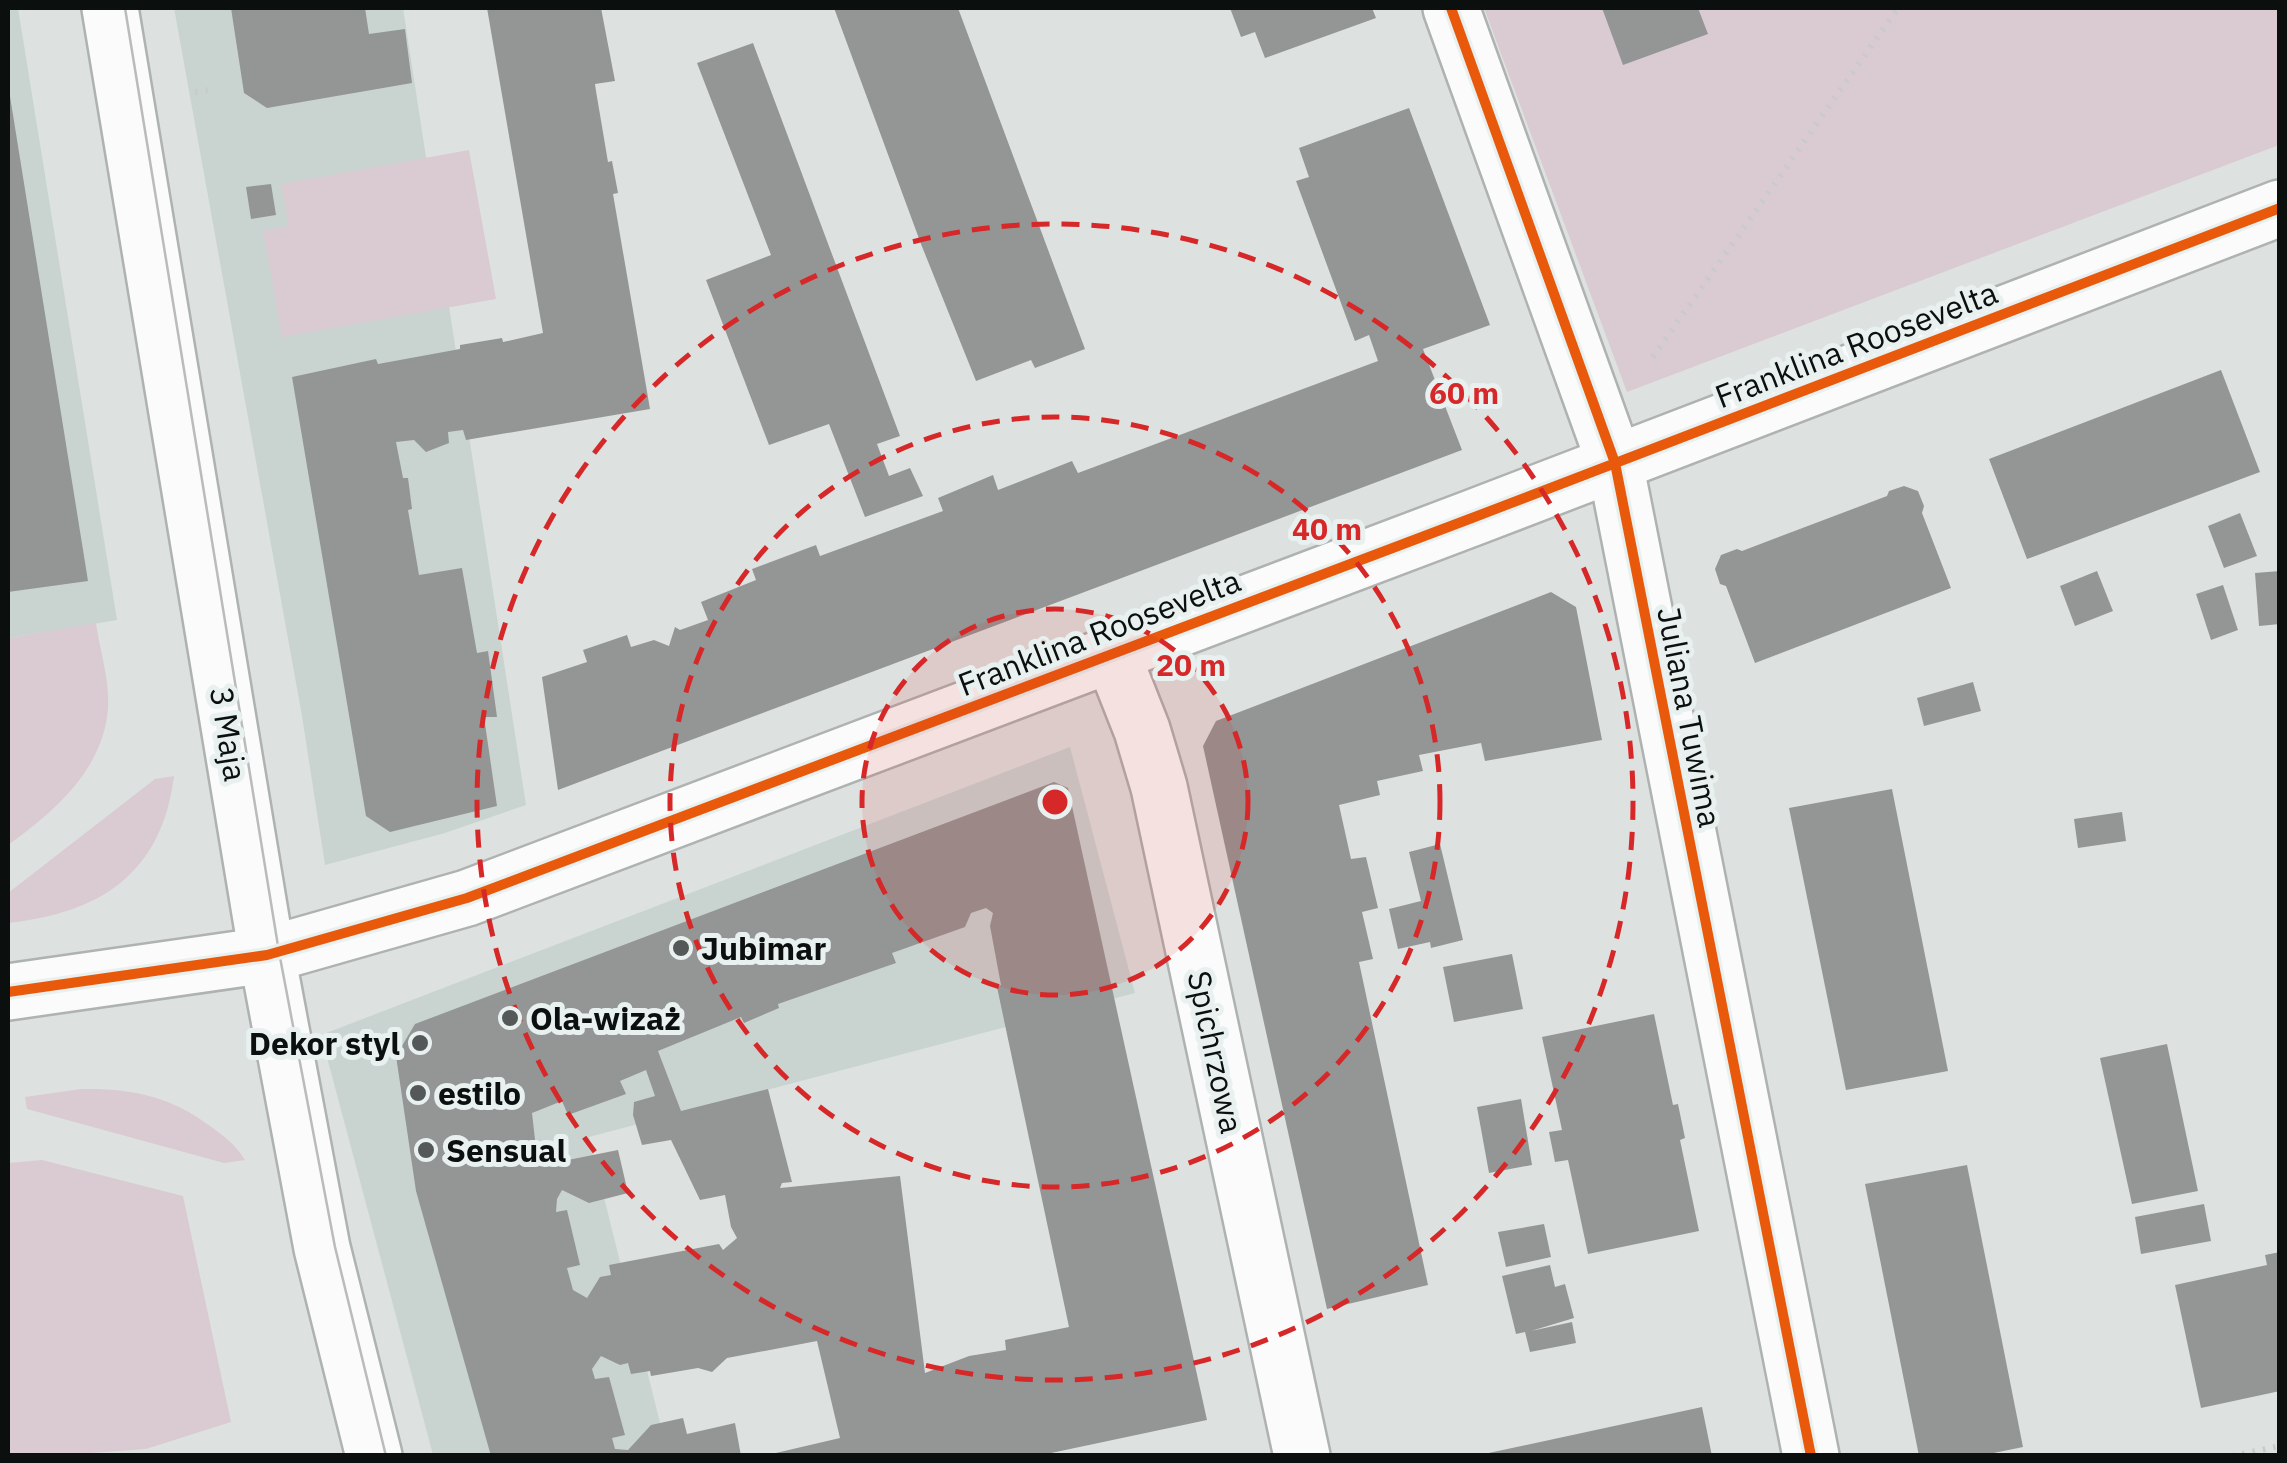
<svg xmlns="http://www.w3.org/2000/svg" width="2287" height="1463" font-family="'IBM Plex Sans',sans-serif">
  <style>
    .built { fill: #c9d4d1 }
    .green { fill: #dacad2 }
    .building { fill: #939695; fill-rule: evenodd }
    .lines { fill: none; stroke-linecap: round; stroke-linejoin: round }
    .minor-casing { stroke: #aeb2b0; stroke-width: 60 }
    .tertiary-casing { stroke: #aeb2b0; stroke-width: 60 }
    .path { stroke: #c9cbcb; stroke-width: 6; stroke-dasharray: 2.5 8; stroke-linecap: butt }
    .minor { stroke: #fafbfa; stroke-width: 55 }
    .tertiary { stroke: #fafbfa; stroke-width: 55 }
    .tram { stroke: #babcbb; stroke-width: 2.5 }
    .cycleway-casing { stroke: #e8f1ef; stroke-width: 16 }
    .cycleway { stroke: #e8590c; stroke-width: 10 }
    .ring { fill: none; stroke: #d62828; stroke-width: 5; stroke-dasharray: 18 12 }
    .poi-dot { fill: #545958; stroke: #e8f1ef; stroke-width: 4 }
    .labels { text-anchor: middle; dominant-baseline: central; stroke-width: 10; stroke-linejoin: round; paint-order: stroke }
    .street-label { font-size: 32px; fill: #0b0f0e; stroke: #e8f1ef }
    .poi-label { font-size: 32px; font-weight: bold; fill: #0b0f0e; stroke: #e8f1ef; text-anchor: start }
    .centre { fill: #d62828; stroke: #e8f1ef; stroke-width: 5 }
    .ring-label { font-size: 30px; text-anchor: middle; font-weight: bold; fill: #d62828; stroke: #e8f1ef; stroke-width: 10; stroke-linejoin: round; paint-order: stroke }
  </style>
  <rect width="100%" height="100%" fill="#dde2e0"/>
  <path class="built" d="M8,8H18L117,620L8,638Z
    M174,8H403L526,805L445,833L325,865L302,716Z
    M1070,747L1135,993L589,1137L668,1455H433L321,1035Z"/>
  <path class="green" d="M1484,8H2279V145L1627,392Z
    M469,150L496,299L282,337L263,231L289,226L281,184Z
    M96,623C100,651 110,681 108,709C103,770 54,812 8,845V638Z
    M174,776C162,873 101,913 8,923V893L155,779Z
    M81,1089C131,1088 170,1096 210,1126C224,1136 236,1145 245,1160L224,1163L27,1109L25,1097Z
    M42,1160L183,1196L231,1422L146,1449L64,1455H8V1163Z"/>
  <path class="building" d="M231,8H365L369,34L405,29L412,83L267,108L244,93Z
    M487,8H601L615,81L595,84L596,91L608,162L612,161L618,193L613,194L650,409L466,440L463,430L448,432L449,443L426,452L414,440L396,442L403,478H408L412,509L408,510L419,575L462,568L477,653L488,651L497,717H484L497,806L390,832L366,816L292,377L376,359L378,364L460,349V345L502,338L503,342L543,333Z
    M834,8H958L1085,349L1035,368L1031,360L976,381L921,244Z
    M1230,8H1372L1376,18L1265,58L1255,32L1241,37Z
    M1602,8H1698L1708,34L1623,65Z
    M753,43L900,436L877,444L889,476L910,468L923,496L865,517L829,424L769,445L706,280L771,255L697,63Z
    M9,90L88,581L8,592V91Z
    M1409,108L1490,325L1423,349L1462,450L558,790L542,677L587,662L583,650L627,635L631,647L654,640L669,646L675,627L680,630L708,620L701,602L756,580L752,569L816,545L820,556L943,511L938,498L993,475L998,490L1072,461L1078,473L1378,361L1369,335L1355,341L1296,181L1309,177L1299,148Z
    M271,184L276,215L251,219L246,187Z
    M2221,370L2260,472L2027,559L1989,459Z
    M1904,486L1918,491L1924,506L1922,513L1951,588L1755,663L1726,586L1720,584L1715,569L1721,555L1737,549L1742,551L1887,496L1889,491Z
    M2240,513L2257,556L2224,568L2208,526Z
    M2097,571L2113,611L2075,626L2060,586Z
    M2280,571V624L2259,626L2255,573Z
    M2223,585L2238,630L2211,640L2196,594Z
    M1551,592L1576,607L1602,740L1485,761L1481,743L1419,755L1423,771L1377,781L1380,795L1339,805L1351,859L1366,857L1378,908L1362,912L1373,959L1359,962L1428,1285L1327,1309L1203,746L1216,721Z
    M1973,682L1981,711L1924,726L1917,698Z
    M1054,782L1068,788L1207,1420L1037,1456H763L840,1438L817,1341L727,1358L712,1372L698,1368L651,1376L650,1371L631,1374L628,1363L620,1365L601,1356L592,1369L595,1379L609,1377L625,1435L612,1438L615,1449L628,1450L651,1425L683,1418L687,1434L735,1423L741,1456H491L416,1191L396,1056L415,1024ZM986,908L993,913L990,926L1001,985L997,987L1069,1327L1005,1340L1006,1350L969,1356L925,1373L900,1176L780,1188L782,1183L792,1182L768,1089L681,1111L658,1051L741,1017L744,1023L779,1008L778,1004L896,963L892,953L965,927L971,913ZM646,1070L655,1096L634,1102L633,1115L642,1145L671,1140L700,1200L725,1195L731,1227L737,1238L723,1250L719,1244L609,1265L611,1275L600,1277L587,1298L573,1290L567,1268L580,1265L567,1210L556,1212L557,1199L562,1190L589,1203L628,1193L618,1150L538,1166L532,1113L562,1101L568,1115L626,1094L620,1081Z
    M1892,789L1948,1071L1846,1090L1789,808Z
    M2122,812L2126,841L2078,848L2074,819Z
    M1440,844L1463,940L1431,948L1430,942L1398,949L1389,909L1421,901L1409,852Z
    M1512,954L1523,1009L1454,1022L1443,967Z
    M1654,1014L1673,1105L1678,1104L1685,1138L1680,1140L1699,1231L1588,1254L1568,1160L1555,1162L1549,1132L1562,1130L1542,1037Z
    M2167,1044L2198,1191L2132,1204L2100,1058Z
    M1521,1099L1532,1165L1489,1173L1477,1107Z
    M1967,1165L2023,1447L1979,1456H1919L1865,1184Z
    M2204,1204L2211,1241L2141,1254L2135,1217Z
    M1544,1224L1551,1257L1506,1267L1498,1232Z
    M2280,1252V1391L2201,1408L2175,1285L2267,1265L2265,1255Z
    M1550,1265L1555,1287L1565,1284L1574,1318L1531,1331L1572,1322L1576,1343L1530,1352L1525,1332L1516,1334L1502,1276Z
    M1702,1407L1712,1456H1484V1454Z"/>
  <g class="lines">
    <defs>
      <path id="minor" d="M1451,8L1615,463L1811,1456
        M1112,654L1142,730L1159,787L1302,1456"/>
      <path id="tertiary" d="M110,8L267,955L322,1248L374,1456
        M8,992L267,955L467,898L1472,518L2280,208"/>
    </defs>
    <use href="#minor" class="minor-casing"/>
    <use href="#tertiary" class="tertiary-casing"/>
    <path class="path" d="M195,92L214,89
      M1653,357L1898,8
      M2232,1456L2280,1446"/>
    <use href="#minor" class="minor"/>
    <use href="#tertiary" class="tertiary"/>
    <path class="tram" d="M125,8L279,952L335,1247L386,1456"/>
    <defs>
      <path id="cycleway" d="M1451,8L1615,463L1811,1456
        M8,992L267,955L467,898L1472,518L2280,208"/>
    </defs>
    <use href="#cycleway" class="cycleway-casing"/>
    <use href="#cycleway" class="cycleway"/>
  </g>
  <circle cx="1055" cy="802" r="193" fill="#d62828" fill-opacity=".12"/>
  <g class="ring">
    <circle cx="1055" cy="802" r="193"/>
    <circle cx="1055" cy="802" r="385"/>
    <circle cx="1055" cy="802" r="578"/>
  </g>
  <g class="poi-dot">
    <circle cx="681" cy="948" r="10"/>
    <circle cx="510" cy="1018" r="10"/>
    <circle cx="420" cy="1043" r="10"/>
    <circle cx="418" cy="1093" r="10"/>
    <circle cx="426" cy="1150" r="10"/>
  </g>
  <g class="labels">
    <g class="street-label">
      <text transform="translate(1856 344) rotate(-21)">Franklina Roosevelta</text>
      <text transform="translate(1099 632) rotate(-21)">Franklina Roosevelta</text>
      <text transform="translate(1690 717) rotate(79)">Juliana Tuwima</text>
      <text transform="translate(229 734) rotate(81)">3 Maja</text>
      <text transform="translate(1216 1052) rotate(78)">Spichrzowa</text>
    </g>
    <g class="poi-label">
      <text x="701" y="948">Jubimar</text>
      <text x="530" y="1018">Ola-wizaż</text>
      <text x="400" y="1043" text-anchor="end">Dekor styl</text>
      <text x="438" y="1093">estilo</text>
      <text x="446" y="1150">Sensual</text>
    </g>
  </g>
  <circle cx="1055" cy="802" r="15" class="centre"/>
  <g class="ring-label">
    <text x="1464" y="404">60 m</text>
    <text x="1327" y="540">40 m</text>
    <text x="1191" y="676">20 m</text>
  </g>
  <rect width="2287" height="1463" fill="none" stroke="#0b0f0e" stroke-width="20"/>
</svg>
